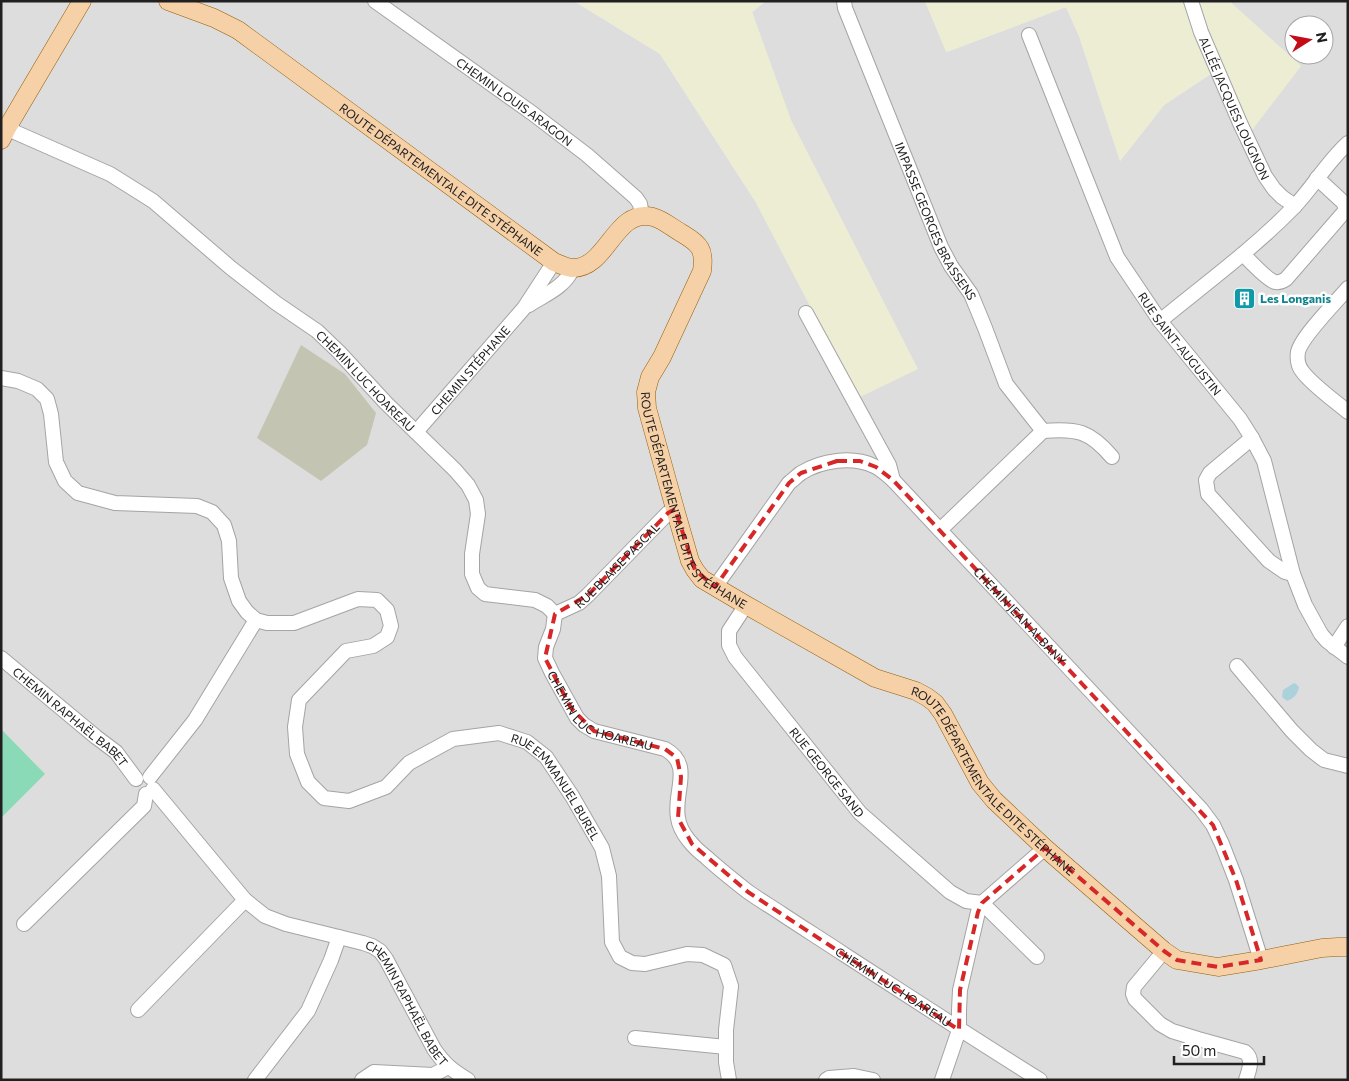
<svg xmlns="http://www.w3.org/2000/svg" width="1349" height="1081" font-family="Commissioner,sans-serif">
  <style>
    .residential { fill: #dedddd; fill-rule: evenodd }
    .construction { fill: #c4c4b3 }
    .farmland { fill: #ededd4 }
    .pitch { fill: #8bdab7 }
    .water { fill: #abd2db }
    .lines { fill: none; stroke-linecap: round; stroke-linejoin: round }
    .minor-casing { stroke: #a4a4a4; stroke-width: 16 }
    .major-casing { stroke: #935f09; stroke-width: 19 }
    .minor { stroke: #fff; stroke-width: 14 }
    .major { stroke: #f6d0a6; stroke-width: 18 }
    .marked { fill: none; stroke: #d62828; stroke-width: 4; stroke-dasharray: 10 6; stroke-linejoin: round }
    .labels { text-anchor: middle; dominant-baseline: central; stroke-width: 5; stroke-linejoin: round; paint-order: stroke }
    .street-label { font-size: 12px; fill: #202020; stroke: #fff }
    .culture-label { font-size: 12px; font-weight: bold; fill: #0d838f; stroke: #fff; text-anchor: start }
  </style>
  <rect width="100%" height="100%" fill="#f0ede8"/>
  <path class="residential" d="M1,1H574L660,54L755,201L791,121L752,12L766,1H925L947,52L1066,7L1079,36L1120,161L1164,105L1223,66H1301L1229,1H1348V1080H1V142L7,124L1,118ZM1294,25H1324V55H1294Z"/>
  <path class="construction" d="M301,345L345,374L376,413L367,445L321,481L257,438Z"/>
  <path class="farmland" d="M574,1H766L752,12L791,120L918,369L858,398L755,201L660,54Z
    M925,1H1229L1301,66L1250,133L1222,66L1164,105L1120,161L1079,36L1066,7L946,52Z"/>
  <path class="pitch" d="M1,729L45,774L1,818Z"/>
  <path class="water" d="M1294,683L1296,684L1299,687C1297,695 1294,698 1287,701L1282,697L1283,690Z"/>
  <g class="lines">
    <defs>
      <g id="minor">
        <path id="s1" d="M375,1L532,113L587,155L636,198L640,204L642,215"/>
        <path id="s2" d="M844,1L845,8L941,247L951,266L971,294L985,328L1006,384L1043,431C1077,428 1090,431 1112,457"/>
        <path id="s3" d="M1191,1L1201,32L1240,123L1265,176L1274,189L1282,197L1295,206"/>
        <path id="s4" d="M1029,35L1117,257L1160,321L1240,419L1252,438L1264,461L1293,574L1305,605L1321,634L1327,641L1348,657"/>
        <path id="s5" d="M1,126L110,174L153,201L231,268L276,303L317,331L339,352L386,403L455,470L468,485L476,500L478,514L472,554V574L478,588L485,594L535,600L547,606L555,614"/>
        <path d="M1243,254C1249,260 1267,280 1275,282C1280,283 1283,281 1286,279L1345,211V206L1343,202L1317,178"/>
        <path d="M1348,288C1337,301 1301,337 1298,352C1297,358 1298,366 1302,371C1311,384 1335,401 1348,412"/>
        <path d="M529,305C546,294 565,287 573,268"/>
        <path d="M806,313L889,465L893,480"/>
        <path d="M1160,321C1205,284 1253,249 1294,207C1313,187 1327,162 1348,143"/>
        <path id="s6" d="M1,378L18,381L37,389L47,399L51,414L56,462L65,481L78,493L115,503L197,506L212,512L224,525L229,541L231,578L239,601L247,612L256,620L267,623H294L358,599L377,600L387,610L391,626L387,637L373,646L346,651L299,700L295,727L297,754L308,782L324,798L349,801L386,787L409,763L453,739L499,733L527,742L546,757L572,796L602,848L609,876L612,942L620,957L632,963L645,964L687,954L703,955L724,965L731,986L726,1030V1062L729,1080"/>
        <path id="s7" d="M416,432L524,308L554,262"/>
        <path d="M1252,438L1210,473L1206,480L1208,494L1269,561L1285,572L1293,574"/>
        <path d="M940,530L1043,431"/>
        <path id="s8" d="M715,587L789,483C793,480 797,476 801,473C822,460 852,456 874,466C881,469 887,475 893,480L1201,809L1213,825L1222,844L1236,880L1261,960"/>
        <path id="s9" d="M746,605L729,631V645L735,657L860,813L950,892L966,901L982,903L1037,957"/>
        <path id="s10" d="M555,614L553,629L546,647L545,658L552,673L577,718L584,725L594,731L665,749C694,765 673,792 678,818C680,833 694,848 706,857C719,869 733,880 747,891C758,899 770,906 782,914C803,928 824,941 845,955C910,997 974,1039 1040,1080"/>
        <path id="s11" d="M555,614L579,603L588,595L668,513L675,509"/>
        <path d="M1334,647L1348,626"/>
        <path id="s12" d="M1,658L96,737L116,752L136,779"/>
        <path d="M1237,666L1292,731L1311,750L1324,760L1348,766"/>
        <path d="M150,777L195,720L256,620"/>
        <path id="s13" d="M153,789L245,900L265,916L286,924L363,943L372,946L380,951L386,959L434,1049C445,1065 452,1070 468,1080"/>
        <path d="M24,924L144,806L146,794"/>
        <path d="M1164,951L1134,987L1133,994L1135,999L1160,1024L1172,1031L1198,1039L1245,1052C1254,1059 1249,1070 1246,1080"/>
        <path d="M138,1010L245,900"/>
        <path d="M635,1038L726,1047"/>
        <path d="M255,1080L308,1011L331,960L339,937"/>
        <path d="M362,1080L374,1072L433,1075L448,1067"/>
        <path d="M826,1080L829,1078L854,1076L873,1080"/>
        <path d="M942,1080L959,1030V1010L960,990L978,912L982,903L1045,848"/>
      </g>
      <g id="major">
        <path id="s14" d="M168,1L214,18L238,30L554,262C560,264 566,268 573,268C608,268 615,207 653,217C662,219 674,229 683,234C700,244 705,250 702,271L662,357L650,377L646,392L647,408L675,509L690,561L695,570L702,579L746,605L875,678L916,691L927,697L935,703L943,714L980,783L994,800L1045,848L1164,951L1177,960L1218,967L1261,960L1322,948L1338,947H1348"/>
        <path d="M1,140L7,128L82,1"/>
      </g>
    </defs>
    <use href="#minor" class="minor-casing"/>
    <use href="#major" class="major-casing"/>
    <use href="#minor" class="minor"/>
    <use href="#major" class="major"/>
  </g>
  <path class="marked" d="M837,461H860L876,467L893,480L1213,825L1236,880L1261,960L1218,967L1177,960L1164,951L1045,848L982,903L978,912L960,990L959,1030L748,892L692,844L678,818L681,777L677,758L665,749L594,731L571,708L545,658L555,614L588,595L668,513L675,509L695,570L715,587L789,483L801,473Z"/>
  <defs>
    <symbol id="building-square" viewBox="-11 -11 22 22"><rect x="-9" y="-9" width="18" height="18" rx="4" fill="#0f9aa8" stroke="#fff"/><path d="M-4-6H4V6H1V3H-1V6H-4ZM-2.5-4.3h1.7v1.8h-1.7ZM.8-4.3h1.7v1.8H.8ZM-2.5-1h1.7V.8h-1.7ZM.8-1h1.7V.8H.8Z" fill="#fff"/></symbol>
  </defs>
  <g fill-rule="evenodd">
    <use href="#building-square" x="1232" y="286" width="25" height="25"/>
  </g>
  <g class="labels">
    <g class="street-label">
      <text stroke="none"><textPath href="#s1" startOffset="172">CHEMIN LOUIS ARAGON</textPath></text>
      <text stroke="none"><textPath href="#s3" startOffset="116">ALLÉE JACQUES LOUGNON</textPath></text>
      <text stroke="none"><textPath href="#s14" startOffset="328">ROUTE DÉPARTEMENTALE DITE STÉPHANE</textPath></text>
      <text stroke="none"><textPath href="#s2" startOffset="239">IMPASSE GEORGES BRASSENS</textPath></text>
      <text stroke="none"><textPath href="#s4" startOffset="346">RUE SAINT-AUGUSTIN</textPath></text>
      <text stroke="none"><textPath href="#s7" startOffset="82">CHEMIN STÉPHANE</textPath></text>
      <text stroke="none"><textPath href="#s5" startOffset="449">CHEMIN LUC HOAREAU</textPath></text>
      <text stroke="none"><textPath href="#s14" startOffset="926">ROUTE DÉPARTEMENTALE DITE STÉPHANE</textPath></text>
      <text stroke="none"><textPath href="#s11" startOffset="80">RUE BLAISE PASCAL</textPath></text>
      <text stroke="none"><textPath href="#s8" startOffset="429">CHEMIN JEAN ALBANY</textPath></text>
      <text stroke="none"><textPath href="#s10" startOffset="128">CHEMIN LUC HOAREAU</textPath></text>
      <text stroke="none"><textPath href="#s12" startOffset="91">CHEMIN RAPHAËL BABET</textPath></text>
      <text stroke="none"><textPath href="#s9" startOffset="206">RUE GEORGE SAND</textPath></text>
      <text stroke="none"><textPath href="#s14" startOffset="1361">ROUTE DÉPARTEMENTALE DITE STÉPHANE</textPath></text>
      <text stroke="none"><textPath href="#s6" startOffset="1076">RUE EMMANUEL BUREL</textPath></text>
      <text stroke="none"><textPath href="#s10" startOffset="561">CHEMIN LUC HOAREAU</textPath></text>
      <text stroke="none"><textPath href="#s13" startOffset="348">CHEMIN RAPHAËL BABET</textPath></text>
    </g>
    <g class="culture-label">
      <text x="1260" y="298">Les Longanis</text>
    </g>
  </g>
  <rect width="1349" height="1081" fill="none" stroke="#202020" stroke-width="5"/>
  <g transform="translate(1309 40) rotate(79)"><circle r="24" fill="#ffffff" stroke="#a6a6a6"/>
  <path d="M0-4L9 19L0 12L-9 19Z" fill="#c40c16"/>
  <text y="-8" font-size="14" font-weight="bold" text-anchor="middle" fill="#202020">N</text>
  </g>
  <path d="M1174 1056v8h90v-8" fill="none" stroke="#202020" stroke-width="2.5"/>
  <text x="1182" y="1056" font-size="15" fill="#202020" stroke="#ffffff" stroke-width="4" paint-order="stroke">50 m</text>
</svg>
